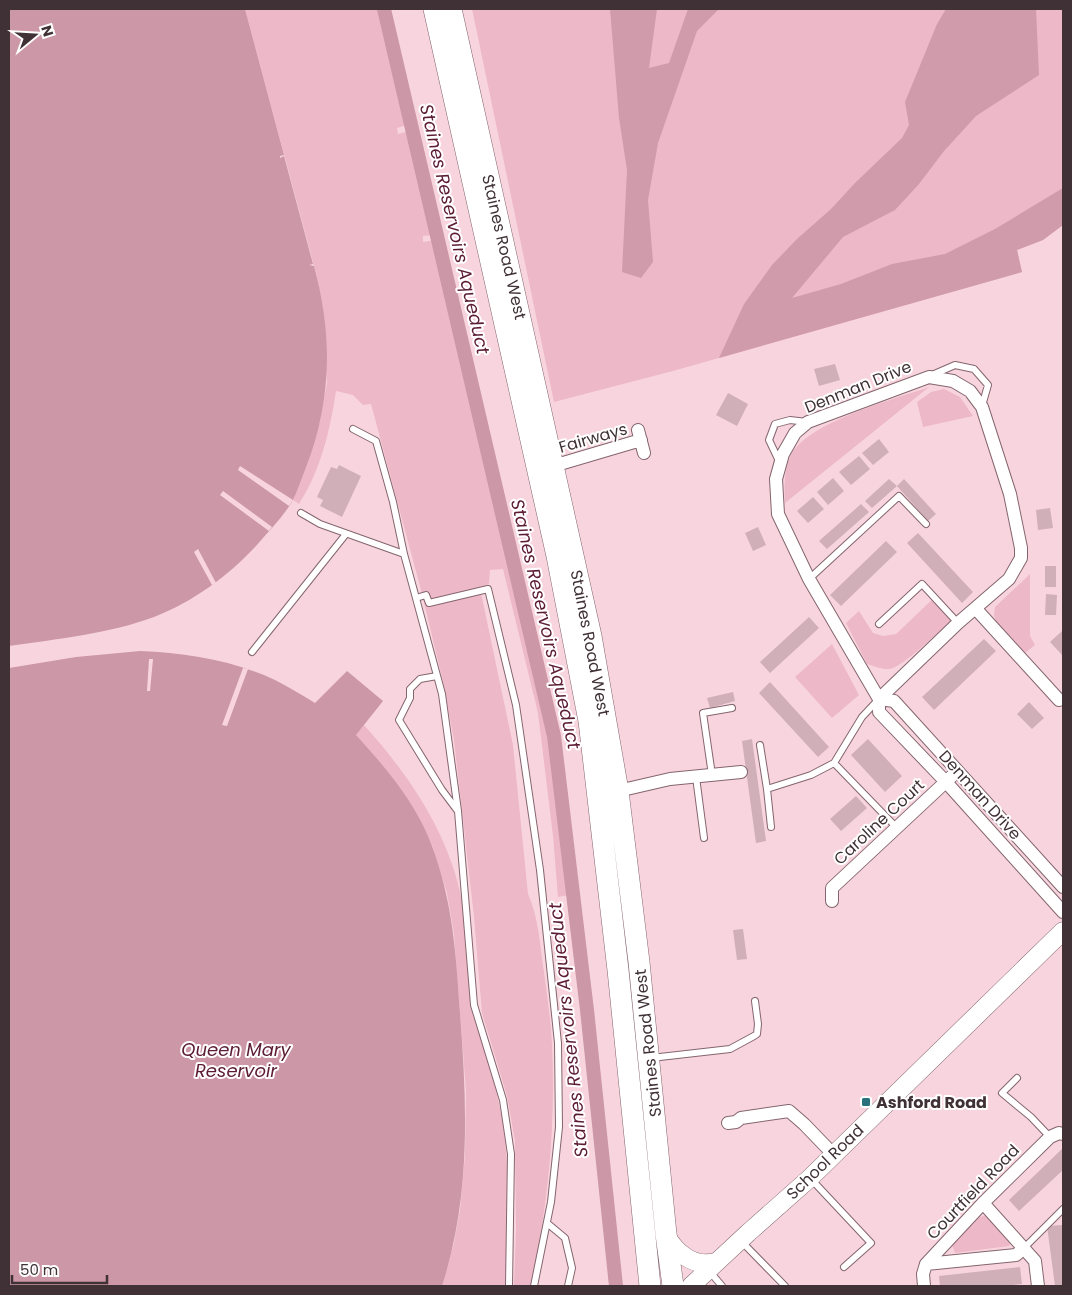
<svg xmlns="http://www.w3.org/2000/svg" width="1072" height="1295" font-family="Poppins,sans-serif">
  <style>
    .green { fill: #edb8c7 }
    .forest { fill: #d09baa }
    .water { fill: #cc97a6 }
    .pier { fill: #f8d5de }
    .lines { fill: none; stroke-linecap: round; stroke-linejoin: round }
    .canal { stroke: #cc97a6; stroke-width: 14 }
    .building { fill: #d1afb8 }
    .service-casing { stroke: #84656e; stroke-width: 8 }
    .minor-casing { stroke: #84656e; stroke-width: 14 }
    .secondary-casing { stroke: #84656e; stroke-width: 19 }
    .trunk-casing { stroke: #84656e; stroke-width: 22 }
    .service { stroke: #fff; stroke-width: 6 }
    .minor { stroke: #fff; stroke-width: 12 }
    .secondary { stroke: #fff; stroke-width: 18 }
    .trunk { stroke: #fff; stroke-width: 21 }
    .poi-dot { fill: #2a717d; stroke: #fff; stroke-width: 2 }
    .labels { text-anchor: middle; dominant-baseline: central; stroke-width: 4; stroke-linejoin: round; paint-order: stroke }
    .street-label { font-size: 16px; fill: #3f3135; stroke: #fff }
    .poi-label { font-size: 16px; font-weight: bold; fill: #3f3135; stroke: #fff; text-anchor: start }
    .water-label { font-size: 18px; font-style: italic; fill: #5c1c34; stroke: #fff }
  </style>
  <rect width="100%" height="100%" fill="#f8d5de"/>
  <path class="green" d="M245,9H380L407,125L397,128L398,134L409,131L433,235L423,236V242L435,240L541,694L549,734L569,895L558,897L553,836L538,713L503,569L490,570L489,584L480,588L513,745L528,894C539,918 540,947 544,972C547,996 551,1020 552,1044C556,1128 548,1204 531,1286H514L516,1229L515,1141L507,1096L482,1013L474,917L454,740L444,686L421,590L371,404L363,405L353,395L336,391C330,430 321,470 299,504L293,500L309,459L320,421L327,383L323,308L317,277Z
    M472,9H1063V225L1043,240L1017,250L1022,272L673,371L554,402Z
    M929,387L785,503C784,487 784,472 790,457C804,423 895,399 929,387Z
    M944,389L960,397L973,416L923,427L917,402L931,392Z
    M1030,574V636L1035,645L1025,653L996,622L994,615L995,607Z
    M937,595L951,621C939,631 904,666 890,669C882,670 874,666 867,664L846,623L859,611L873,633L883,636L896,634Z
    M832,644L859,695L832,718L795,677Z
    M364,725C412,778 454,841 464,913C467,936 468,960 470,984C471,993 470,1002 472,1011C474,1020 479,1030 482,1039C489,1063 496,1088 501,1113C512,1169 507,1229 505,1286H442L454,1243L460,1210L465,1156L466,1091L454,934L447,893L432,845L356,735Z
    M987,1215L1011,1241L1009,1246L955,1253L952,1245L976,1218Z"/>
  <path class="forest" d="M610,9H657L649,68L669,63L688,9H719L697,31L658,143L648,200L653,262L641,278L622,272L627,170L619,118Z
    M946,9H1036L1039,75L976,116L944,151L919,184L895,210L843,237L792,298L841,284L892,264L945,254L995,229L1063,188V225L1043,240L1017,250L1022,272L719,358L744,304L772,265L797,239L831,209L855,183L902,138L909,125L905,102L937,24Z"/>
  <path class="water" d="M9,9H245L284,155L280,156V158L284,156L313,264L309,265L314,266C333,336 332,402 305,470C301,480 297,492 292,502C282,518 268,532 256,546C228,576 193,602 154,617C108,634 57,639 9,646Z
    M140,651C187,653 232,660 275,680C289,687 302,695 315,703L347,671L383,701L356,735C387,769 416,803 432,846C453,903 456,954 460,1013C467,1107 471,1195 442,1286H9V668L76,657Z"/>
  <path class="pier" d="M240,466L293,500L289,506L238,470Z
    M223,491L272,527L269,531L220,495Z
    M198,549L216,583L212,585L194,552Z
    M149,659H153L150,691H147Z
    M243,668L248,669L227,726L222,725Z"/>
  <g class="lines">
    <path class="canal" d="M384,9L554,736L587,1010L616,1286"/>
  </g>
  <path class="building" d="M835,364L840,380L819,386L814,369Z
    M728,393L748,404L737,426L716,415Z
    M879,439L889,452L873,465L862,453Z
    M859,456L870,469L851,485L839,472Z
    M339,465L361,476L342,517L320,506L323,500L317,497L331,467L337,469Z
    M833,478L844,491L828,505L817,492Z
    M889,479L897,486L904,479L936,514L928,521L897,486L872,508L865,501Z
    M813,497L824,509L808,523L797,511Z
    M861,504L869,512L827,549L819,541Z
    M1050,508L1053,528L1038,530L1036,510Z
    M758,527L766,545L753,551L745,533Z
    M918,533L973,592L962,603L907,543Z
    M886,541L897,552L841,606L830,595Z
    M1045,566H1056V587H1045Z
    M1046,594L1057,595L1056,615H1045Z
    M809,617L819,628L770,673L760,662Z
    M1062,631H1063V656L1050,642Z
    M984,639L996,651L934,710L922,697Z
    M770,682L829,747L818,757L759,693Z
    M733,692L735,701L710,708L707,698Z
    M1029,702L1044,718L1032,729L1017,714Z
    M752,739L766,841L756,843L742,741Z
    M868,739L902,776L885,792L851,755Z
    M856,796L867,808L841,831L830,819Z
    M743,929L747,959L737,960L733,930Z
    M1063,1148V1170L1019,1211L1009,1200Z
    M1063,1225V1286H1055L1047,1226Z
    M1020,1267L1022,1284L1001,1286H940L939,1276Z"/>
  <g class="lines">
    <defs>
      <path id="service" d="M932,375L955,365L974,369L988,385L982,406
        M353,429L376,441L393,502L404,554L442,694L458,811L474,1005L503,1100L511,1154L509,1286
        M779,461L769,440L775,424L790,420L807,422
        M301,513L320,524L404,554
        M809,579L899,496L926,524
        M416,598L426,595L429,603L488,589L516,705L540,870L558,1043L559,1127L551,1202L534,1286
        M879,624L922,584L958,623
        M252,652L346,534
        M437,676L420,679L410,689V698L399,720L442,790L457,810
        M760,745L767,789L811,775L834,763L862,717L878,700
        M834,763L897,828
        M712,775L703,713L732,708
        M696,777L704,838
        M767,789L771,827
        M651,1058L730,1049L754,1036L757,1034L758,1024L755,1001
        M1017,1078L1002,1093L1031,1117L1050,1137
        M811,1179L871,1243L844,1267
        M547,1223L565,1238L572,1268L568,1286
        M741,1241L785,1286
        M1024,1248L1063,1209
        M710,1272L722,1286"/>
      <path id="minor" d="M638,430L644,453
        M553,466L641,440
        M976,609L1059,700
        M879,699L958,623L1009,579L1021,558V548L1010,494L982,407L970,391L953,381L929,377L808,422L795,433L783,454L776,479L778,514L809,579L879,699V712L946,782L1063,912
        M879,699L894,701L1063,887
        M618,791L670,779L741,772
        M832,901V888L952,776
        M728,1123L736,1122L741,1118L789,1111L804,1124L833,1154
        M983,1203L1035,1261L1038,1286
        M926,1264L1016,1255L1024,1248
        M924,1286L923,1274L926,1264L983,1203L1050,1137L1059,1133L1063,1134"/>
      <path id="secondary" d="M666,1235C676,1253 694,1268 716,1262
        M691,1286L748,1233L810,1178L1063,931"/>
      <path id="trunk" d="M434,9L557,556L589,721L618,970L650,1286
        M451,9L591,636L618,791L639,962L666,1234L673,1286"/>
    </defs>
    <use href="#service" class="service-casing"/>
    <use href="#minor" class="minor-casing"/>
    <use href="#secondary" class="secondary-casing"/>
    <use href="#trunk" class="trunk-casing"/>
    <use href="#service" class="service"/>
    <use href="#minor" class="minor"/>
    <use href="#secondary" class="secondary"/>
    <use href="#trunk" class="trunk"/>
  </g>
  <rect class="poi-dot" x="861" y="1097" width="10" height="10" rx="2.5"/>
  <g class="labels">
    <g class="street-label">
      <text transform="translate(504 247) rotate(77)">Staines Road West</text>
      <text transform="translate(858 387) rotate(-22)">Denman Drive</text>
      <text transform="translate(593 438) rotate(-16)">Fairways</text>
      <text transform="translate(590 643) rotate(79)">Staines Road West</text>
      <text transform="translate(980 795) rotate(48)">Denman Drive</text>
      <text transform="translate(879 822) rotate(-43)">Caroline Court</text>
      <text transform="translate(648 1043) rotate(-96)">Staines Road West</text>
      <text transform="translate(825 1162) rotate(-44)">School Road</text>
      <text transform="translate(973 1192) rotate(-46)">Courtfield Road</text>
    </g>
    <g class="poi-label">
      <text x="876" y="1102">Ashford Road</text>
    </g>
    <g class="water-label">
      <text transform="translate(455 229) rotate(77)">Staines Reservoirs Aqueduct</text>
      <text transform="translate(546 624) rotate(77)">Staines Reservoirs Aqueduct</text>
      <text transform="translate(568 1030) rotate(-96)">Staines Reservoirs Aqueduct</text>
      <text x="236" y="1049">Queen Mary<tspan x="236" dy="21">Reservoir</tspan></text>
    </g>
  </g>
  <rect width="1072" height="1295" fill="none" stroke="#3f3135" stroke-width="20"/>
  <g transform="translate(35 35) rotate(72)" stroke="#ffffff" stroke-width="4" paint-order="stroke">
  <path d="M0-4L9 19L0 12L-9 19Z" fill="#3f3135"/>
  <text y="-8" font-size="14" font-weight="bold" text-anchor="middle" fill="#3f3135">N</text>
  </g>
  <path d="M12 1275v8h95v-8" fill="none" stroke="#3f3135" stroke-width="2.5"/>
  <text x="20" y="1275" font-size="15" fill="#3f3135" stroke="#ffffff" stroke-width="4" paint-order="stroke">50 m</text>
</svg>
